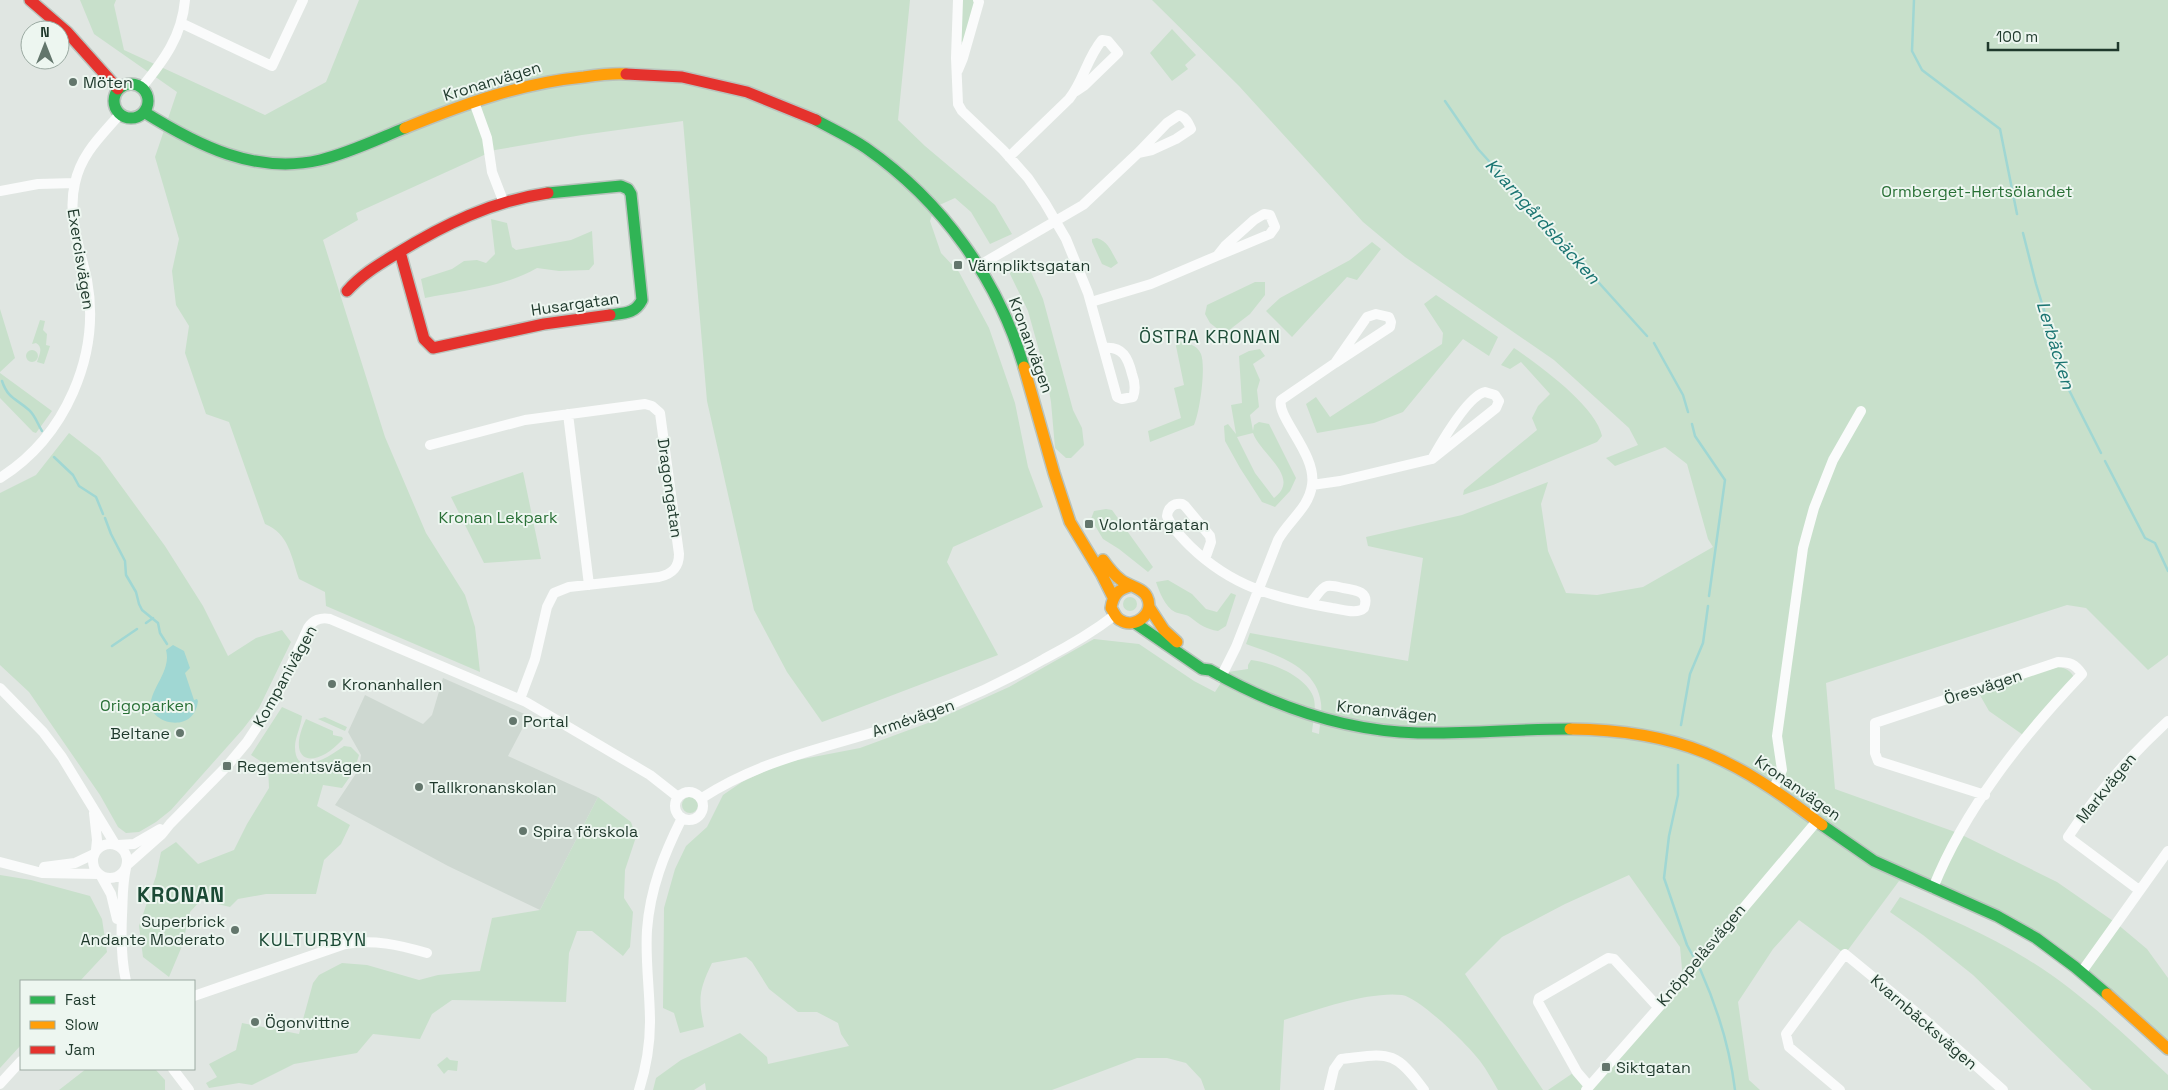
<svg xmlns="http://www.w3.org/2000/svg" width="2168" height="1090" font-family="'Space Grotesk',sans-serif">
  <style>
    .built { fill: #ced8d1 }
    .green { fill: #c8e0cb; fill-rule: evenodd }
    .water { fill: #a0d7d3 }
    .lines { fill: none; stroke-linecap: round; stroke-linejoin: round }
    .stream { stroke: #a0d7d3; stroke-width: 2.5 }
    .fast-casing { stroke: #b9c3bd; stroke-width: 14 }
    .slow-casing { stroke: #b9c3bd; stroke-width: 14 }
    .jam-casing { stroke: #b9c3bd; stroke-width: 14 }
    .street { stroke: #fafbfb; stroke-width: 10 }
    .fast { stroke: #30b455; stroke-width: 11 }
    .slow { stroke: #ff9f0a; stroke-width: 11 }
    .jam { stroke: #e5322d; stroke-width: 11 }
    .poi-dot { fill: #63766c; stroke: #edf6f0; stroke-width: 2 }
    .labels { text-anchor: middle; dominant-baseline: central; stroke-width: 4; stroke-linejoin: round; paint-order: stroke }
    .street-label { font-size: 16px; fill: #1f392c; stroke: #edf6f0 }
    .poi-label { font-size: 16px; fill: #1f392c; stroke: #edf6f0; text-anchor: start }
    .park-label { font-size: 16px; fill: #297036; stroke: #edf6f0 }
    .water-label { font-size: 18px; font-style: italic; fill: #197471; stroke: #edf6f0 }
    .neighbourhood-label { font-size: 18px; letter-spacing: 1px; fill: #1b4a35; stroke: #edf6f0 }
    .district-label { font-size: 21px; font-weight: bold; letter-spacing: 1px; fill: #1b4a35; stroke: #edf6f0 }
  </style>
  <rect width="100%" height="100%" fill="#e0e6e2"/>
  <path class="built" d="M443,678L529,716L508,756L598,797L540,910L448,866L335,805L359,769L361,755L348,732L365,695L423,724L432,715Z"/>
  <path class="green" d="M80,0H116L114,5L124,50L265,115L326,82L359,0H910L898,120L925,146L995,205L1012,234L990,244L971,212L955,198L935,207L930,221L941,253L959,272L989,328L1015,403L1028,467L1043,507L953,547L947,562L998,655L822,722L787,672L754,610L707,401L683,121L582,135L495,150L356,213L358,220L323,240L385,437L426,533L465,595L475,627L480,672L326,606L325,592L299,579C291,556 289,534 265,524L229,422L206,414L185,353L189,326L176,305L172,271L179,239L155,157L177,92L94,34Z
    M962,0H974L975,4L964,41L961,42Z
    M1152,0H2168V655L2148,670L2086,608L2067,605L1826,683L1835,789L1958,833L2057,882L2116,923L2147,949L2168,978V1047L2017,926L1899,881L1845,954L1799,920L1773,949L1738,1002L1749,1080L1760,1090H1548L1573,1073L1588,1086L1683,980L1680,947L1629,875L1565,904L1502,937L1465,974L1543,1090H1498C1492,1080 1487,1070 1480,1061C1469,1046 1420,998 1402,995C1369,991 1316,1010 1284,1020L1280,1090H1205L1201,1079L1186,1063L1167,1058H1137L1052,1090H706L705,1083L694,1090H653L656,1078L681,1060L740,1033L767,1057L768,1064L849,1046L841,1034L838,1023L817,1012H798L769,989L752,962L746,957L712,963C699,990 698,998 704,1027L680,1033L674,1013L663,1008L664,908L675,869L686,846L707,827L723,795L742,782L782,763L860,748L936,720L1009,687L1094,639L1139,644L1194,681L1215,692L1228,672L1248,669V665L1251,660C1271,662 1305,676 1313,696C1317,706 1313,722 1312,732L1319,734C1320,723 1322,713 1321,703C1317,666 1274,654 1246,644L1250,633L1408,661L1423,558L1368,546L1366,537L1462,515L1548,482L1541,504L1548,551L1566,593L1597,595L1643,587L1713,547L1708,539L1687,464L1665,447L1615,466L1606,458L1638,445L1629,428L1554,360L1405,257L1363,222L1239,86Z
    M1172,29L1196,55L1185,65L1188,69L1172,81L1150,53Z
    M491,219L507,223L512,247L516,250L571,240L592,231L594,264L589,270L559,271L537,268C505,287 461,291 425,298L421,279L452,269L464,261L477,260L486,263L495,254Z
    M1097,238C1110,243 1111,252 1118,263L1111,268L1102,264L1092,242V239Z
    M1372,242L1381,249L1357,280L1347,277L1292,337L1266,311L1280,298L1350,260Z
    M1023,261L1032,274L1043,299L1073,410L1082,428L1084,445L1071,458H1066L1055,448L1051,402L1047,379L1028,311L1010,274L1011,268Z
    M1255,282H1265V295L1250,314L1224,334L1210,323L1205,314L1207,305Z
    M1436,295L1498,337L1489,356L1463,339L1403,412L1374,423L1317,433L1306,404L1316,397L1330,417L1442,344L1443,333L1424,304Z
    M0,309L15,358L0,372Z
    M40,320L45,321L43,330L47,334L46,345L50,346L44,364L37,362C39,355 44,348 36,343L32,344Z
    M1178,341C1186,343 1197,344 1201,354C1206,367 1200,412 1194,425L1150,442L1148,431L1181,418L1174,388L1184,385L1176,346Z
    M1514,348C1539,365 1596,406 1602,436L1597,442L1493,485L1463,495L1464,490L1537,430L1532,418L1538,406L1550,394L1521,362L1510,369L1501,365Z
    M1260,349L1265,356L1253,364L1260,380L1257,390L1259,407L1250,415L1253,431L1254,425L1259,422L1269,424L1296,478L1290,491L1275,507L1262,502L1240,468L1225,441L1224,426L1228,424L1236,434L1231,405L1242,403L1239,356L1249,351ZM1253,433C1260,454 1302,477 1274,498L1255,473L1237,437Z
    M26 356a6 6 0 1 1 12 0a6 6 0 1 1-12 0Z
    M0,373L52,411L36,433L33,432L0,398Z
    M69,433L100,457L165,546L203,606L228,656L256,638L282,630L291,642L259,708L243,729L171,810L156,822L139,832L126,833L118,827L100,795L29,692L0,665V493L36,475Z
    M523,472L541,559L484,563L451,497Z
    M1106,509L1112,510L1153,567L1148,572L1119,549L1103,539L1091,519L1094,511Z
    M1168,580L1192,594L1206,609L1217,612L1231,593L1236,595L1226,626L1218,631C1206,629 1200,625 1190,617C1186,614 1180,614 1175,612C1165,607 1159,591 1156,582Z
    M1123 604a7 7 0 1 1 14 0a7 7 0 1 1-14 0Z
    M2058,667C2067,668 2071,671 2075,679L2026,737L1989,711L1977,690Z
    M282,707L302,716C301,727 295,737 295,747C295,780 332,755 344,746L351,747L359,755L354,771L342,788L323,785L317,806L350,825L341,844L324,860L316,894H266L238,899L230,907L201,900L190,912L182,946L169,977L143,957L139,926L156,876L161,852L176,842L198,864L234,850L247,824L269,788L268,766L251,755Z
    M325,717L347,727L345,731L318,719Z
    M306,719L333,731V735L342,737L343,739C314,771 285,763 306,719Z
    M598,797L631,822L636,837L625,870L624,898L633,912L630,947L623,956L592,931H577L569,953L566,1002L452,1000L432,1014L420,1039L373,1034L357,1053L294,1064L252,1085L239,1083L209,1088L206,1083L217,1077L209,1064L236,1050L242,1023L299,1034L313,983L319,975L342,963L367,965L419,980L438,975L480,971L492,918L540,910Z
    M682 805a8 8 0 1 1 16 0a8 8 0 1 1-16 0Z
    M0,875L31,880L90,896L102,919L107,952L80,981H21V1045L0,1068Z
    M1900,897C1943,916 1987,934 2027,959C2079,991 2124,1034 2168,1075V1090H2092L1973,975L1923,935L1890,912Z
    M447,1057L450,1060L458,1061L457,1071L448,1070L444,1074L437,1065Z
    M86,1069H155L165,1080V1090H59Z"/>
  <path class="water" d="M173,645L184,651L190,668L185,673L194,700L197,699L198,701C194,734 153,724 151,706C149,690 172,671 166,650Z"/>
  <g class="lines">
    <path class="stream" d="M1914,0L1912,51L1922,70L2000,129L2017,214
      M1445,101L1478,149L1647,336
      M2023,233L2036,284L2068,388L2101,453
      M1654,343L1683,395L1688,412
      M2,381C8,399 17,399 29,410C35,415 38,425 42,431
      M1692,424L1695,436L1725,480L1709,596
      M54,457L73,475L79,486L96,497L103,514
      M2105,461L2145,538L2155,543L2168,571
      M105,518L111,534L125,561L126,575L136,592L139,604L142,610L158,623L160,633L167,644
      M146,623L153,618
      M112,646L137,629
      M1681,725L1690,674L1703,643L1708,606
      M1678,765V795L1669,836L1664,878L1687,945L1693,956
      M1700,969C1717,1007 1730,1049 1735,1090"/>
    <defs>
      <path id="fast" d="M114 101a17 17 0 1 1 34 0a17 17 0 1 1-34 0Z
        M144,112C197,145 255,175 320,160C349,153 378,139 405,128
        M816,120C832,129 850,137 866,148C942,201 998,279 1024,367
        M548,193L621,186L628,189L631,194L642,300C635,314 624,313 610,315
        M1135,623L1202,669L1210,670C1275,707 1343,731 1418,733C1469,734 1519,729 1570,729
        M1822,825L1874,861L1997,916L2036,938L2075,967L2107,994"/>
      <path id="slow" d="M405,128C464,104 521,83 584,77C598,75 612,73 626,74
        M1024,367L1054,473L1070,522L1102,575L1113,597
        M1103,560C1108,567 1114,575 1121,580C1129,586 1143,588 1147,597C1155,613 1135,630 1120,620C1116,618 1114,612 1111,608C1113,595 1118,589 1131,586
        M1149,607L1164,630L1177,642
        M1570,729C1680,730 1736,759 1822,825
        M2107,994L2168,1049"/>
      <path id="jam" d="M30,0L67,32L118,89
        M626,74L682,77L747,92L816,120
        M400,252L424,339L433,348L544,324L610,315
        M347,291C361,275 378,265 396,254C443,225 492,201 548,193"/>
    </defs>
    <use href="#fast" class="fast-casing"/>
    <use href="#slow" class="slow-casing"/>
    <use href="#jam" class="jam-casing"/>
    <path class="street" d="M958,0L956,58L958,104L962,111L1003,150L1028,178L1045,203L1066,239L1088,293L1117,397L1122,399L1133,397C1136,389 1135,382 1132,374C1128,358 1123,346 1104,348
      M181,23L272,66L303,0
      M958,70L963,58L979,2L978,0
      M142,87C164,60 182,36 185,0
      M474,102L487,138L492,172L504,203
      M1009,157L1069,99C1083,82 1087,58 1102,40L1108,41L1118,53L1085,85L1076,91
      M0,191L38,184L75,183
      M980,265L1083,205L1138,153L1152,150L1176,139L1191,129C1188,122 1186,118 1179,115L1167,123L1138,153
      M1091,302L1151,284L1217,256L1225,246L1254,220L1264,214L1270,215L1275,227L1270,234L1217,256
      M568,414L589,585
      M430,445L525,420L645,404L652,406L660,413L679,554C679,568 672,574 659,577L569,587L554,593L547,607L535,659L520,699
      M0,478C65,437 101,356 87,280C80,248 67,216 75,183C81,154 101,136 120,114
      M1312,485L1340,481L1432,459C1441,443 1468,396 1485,392L1495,395L1499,401L1496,408L1432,459
      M1205,559L1211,542L1210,536L1185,506L1182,504C1174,503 1168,507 1167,516C1171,527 1182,538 1190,546C1232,587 1275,598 1332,608C1341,609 1357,615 1364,608C1370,592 1357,590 1343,588C1339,587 1332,585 1327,586C1320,588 1316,598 1310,603
      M1221,677L1236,647L1278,540C1288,521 1309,508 1312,485C1317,454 1276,417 1281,400L1335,363L1367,317L1376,314L1389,317L1391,322L1390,327L1335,363
      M0,688L43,732L62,757L115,844
      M1774,788L1782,770L1777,736L1803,548L1814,508L1833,460L1861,411
      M675 806a14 14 0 1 1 28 0a14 14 0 1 1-28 0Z
      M702,798C758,762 815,750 878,731C936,713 991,689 1044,659C1069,646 1093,632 1115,615
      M94,813L97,840L96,850
      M93 861a17 17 0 1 1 34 0a17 17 0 1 1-34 0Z
      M118,845L134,844L160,829
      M0,862L42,873L99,874
      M127,865L162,834L170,824L227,766L247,742L276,698L308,628C313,620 321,617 330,619L526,702L650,775L678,797
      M44,867L75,863L94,854
      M101,876L111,894L117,919
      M1933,888C1965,808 2023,736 2082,674C2075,664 2070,662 2058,662L1875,723V753L1878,761L1985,795
      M2139,890L2068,837C2096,794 2130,756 2168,721
      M2083,970L2168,851
      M126,981C121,959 121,938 122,915C123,898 122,886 126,868
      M194,996L345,944C374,939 399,945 427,953
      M173,1069L189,1090
      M0,1084L21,1061
      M1589,1086L1577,1072L1538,1002L1539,998L1608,958L1614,959L1658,1007
      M639,1090C646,1068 650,1046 650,1022C650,991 645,961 647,930C650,889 664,854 682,818
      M1329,1090L1334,1069L1341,1059C1387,1054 1394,1048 1424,1090
      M1586,1090L1681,982L1817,821
      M1840,1090L1789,1047L1786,1034L1845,954L1923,1018L2003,1090"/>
    <use href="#fast" class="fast"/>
    <use href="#slow" class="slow"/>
    <use href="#jam" class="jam"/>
  </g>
  <g class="poi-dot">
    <circle cx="73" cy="82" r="5"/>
    <rect x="953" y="260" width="10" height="10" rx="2.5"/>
    <rect x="1084" y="519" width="10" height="10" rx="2.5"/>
    <circle cx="332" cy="684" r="5"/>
    <circle cx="513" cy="721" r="5"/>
    <circle cx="180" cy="733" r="5"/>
    <rect x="222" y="761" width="10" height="10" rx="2.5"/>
    <circle cx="419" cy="787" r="5"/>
    <circle cx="523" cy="831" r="5"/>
    <circle cx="235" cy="930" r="5"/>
    <circle cx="255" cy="1022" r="5"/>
    <rect x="1601" y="1062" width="10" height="10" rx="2.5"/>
  </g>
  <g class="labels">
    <g class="street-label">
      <text transform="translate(492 81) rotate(-17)">Kronanvägen</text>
      <text transform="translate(81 259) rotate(81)">Exercisvägen</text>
      <text transform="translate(575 304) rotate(-8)">Husargatan</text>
      <text transform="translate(1031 345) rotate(70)">Kronanvägen</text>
      <text transform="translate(670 488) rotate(82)">Dragongatan</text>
      <text transform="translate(285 676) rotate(-61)">Kompanivägen</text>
      <text transform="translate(1983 687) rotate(-18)">Öresvägen</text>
      <text transform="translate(1387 711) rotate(6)">Kronanvägen</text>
      <text transform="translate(913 718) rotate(-19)">Armévägen</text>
      <text transform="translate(1798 788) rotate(35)">Kronanvägen</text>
      <text transform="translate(2106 788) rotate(-51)">Markvägen</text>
      <text transform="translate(1701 955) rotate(-50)">Knöppelåsvägen</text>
      <text transform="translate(1924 1022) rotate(41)">Kvarnbäcksvägen</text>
    </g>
    <g class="poi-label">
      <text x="83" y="82">Möten</text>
      <text x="968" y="265">Värnpliktsgatan</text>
      <text x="1099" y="524">Volontärgatan</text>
      <text x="342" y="684">Kronanhallen</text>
      <text x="523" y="721">Portal</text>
      <text x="170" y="733" text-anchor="end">Beltane</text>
      <text x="237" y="766">Regementsvägen</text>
      <text x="429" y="787">Tallkronanskolan</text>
      <text x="533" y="831">Spira förskola</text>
      <text x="225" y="921" text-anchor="end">Superbrick<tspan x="225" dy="18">Andante Moderato</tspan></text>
      <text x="265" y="1022">Ögonvittne</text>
      <text x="1616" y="1067">Siktgatan</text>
    </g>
    <g class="park-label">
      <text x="1977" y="191">Ormberget-Hertsölandet</text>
      <text x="498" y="517">Kronan Lekpark</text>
      <text x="147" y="705">Origoparken</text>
    </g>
    <g class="water-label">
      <text transform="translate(1543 221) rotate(48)">Kvarngårdsbäcken</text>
      <text transform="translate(2056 345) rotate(73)">Lerbäcken</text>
    </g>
    <g class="neighbourhood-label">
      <text x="1210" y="336">ÖSTRA KRONAN</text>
      <text x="313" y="939">KULTURBYN</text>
    </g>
    <g class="district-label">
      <text x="181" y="894">KRONAN</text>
    </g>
  </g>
  <rect x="20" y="980" width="175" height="90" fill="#edf6f0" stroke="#9baaa2"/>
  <rect x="30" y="996" width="25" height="8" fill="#30b455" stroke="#9baaa2"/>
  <text x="65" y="1005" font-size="15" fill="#1f392c">Fast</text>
  <rect x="30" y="1021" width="25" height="8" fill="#ff9f0a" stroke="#9baaa2"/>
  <text x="65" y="1030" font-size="15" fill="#1f392c">Slow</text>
  <rect x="30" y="1046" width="25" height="8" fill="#e5322d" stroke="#9baaa2"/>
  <text x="65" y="1055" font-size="15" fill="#1f392c">Jam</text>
  <g transform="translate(45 45)"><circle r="24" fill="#edf6f0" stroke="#9baaa2"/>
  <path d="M0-4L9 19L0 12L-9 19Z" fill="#63766c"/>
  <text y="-8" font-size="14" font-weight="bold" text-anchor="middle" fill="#1f392c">N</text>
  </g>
  <path d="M1988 42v8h130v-8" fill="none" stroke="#1f392c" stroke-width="2.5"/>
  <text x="1996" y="42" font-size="15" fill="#1f392c" stroke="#edf6f0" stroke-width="4" paint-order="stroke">100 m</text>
</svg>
